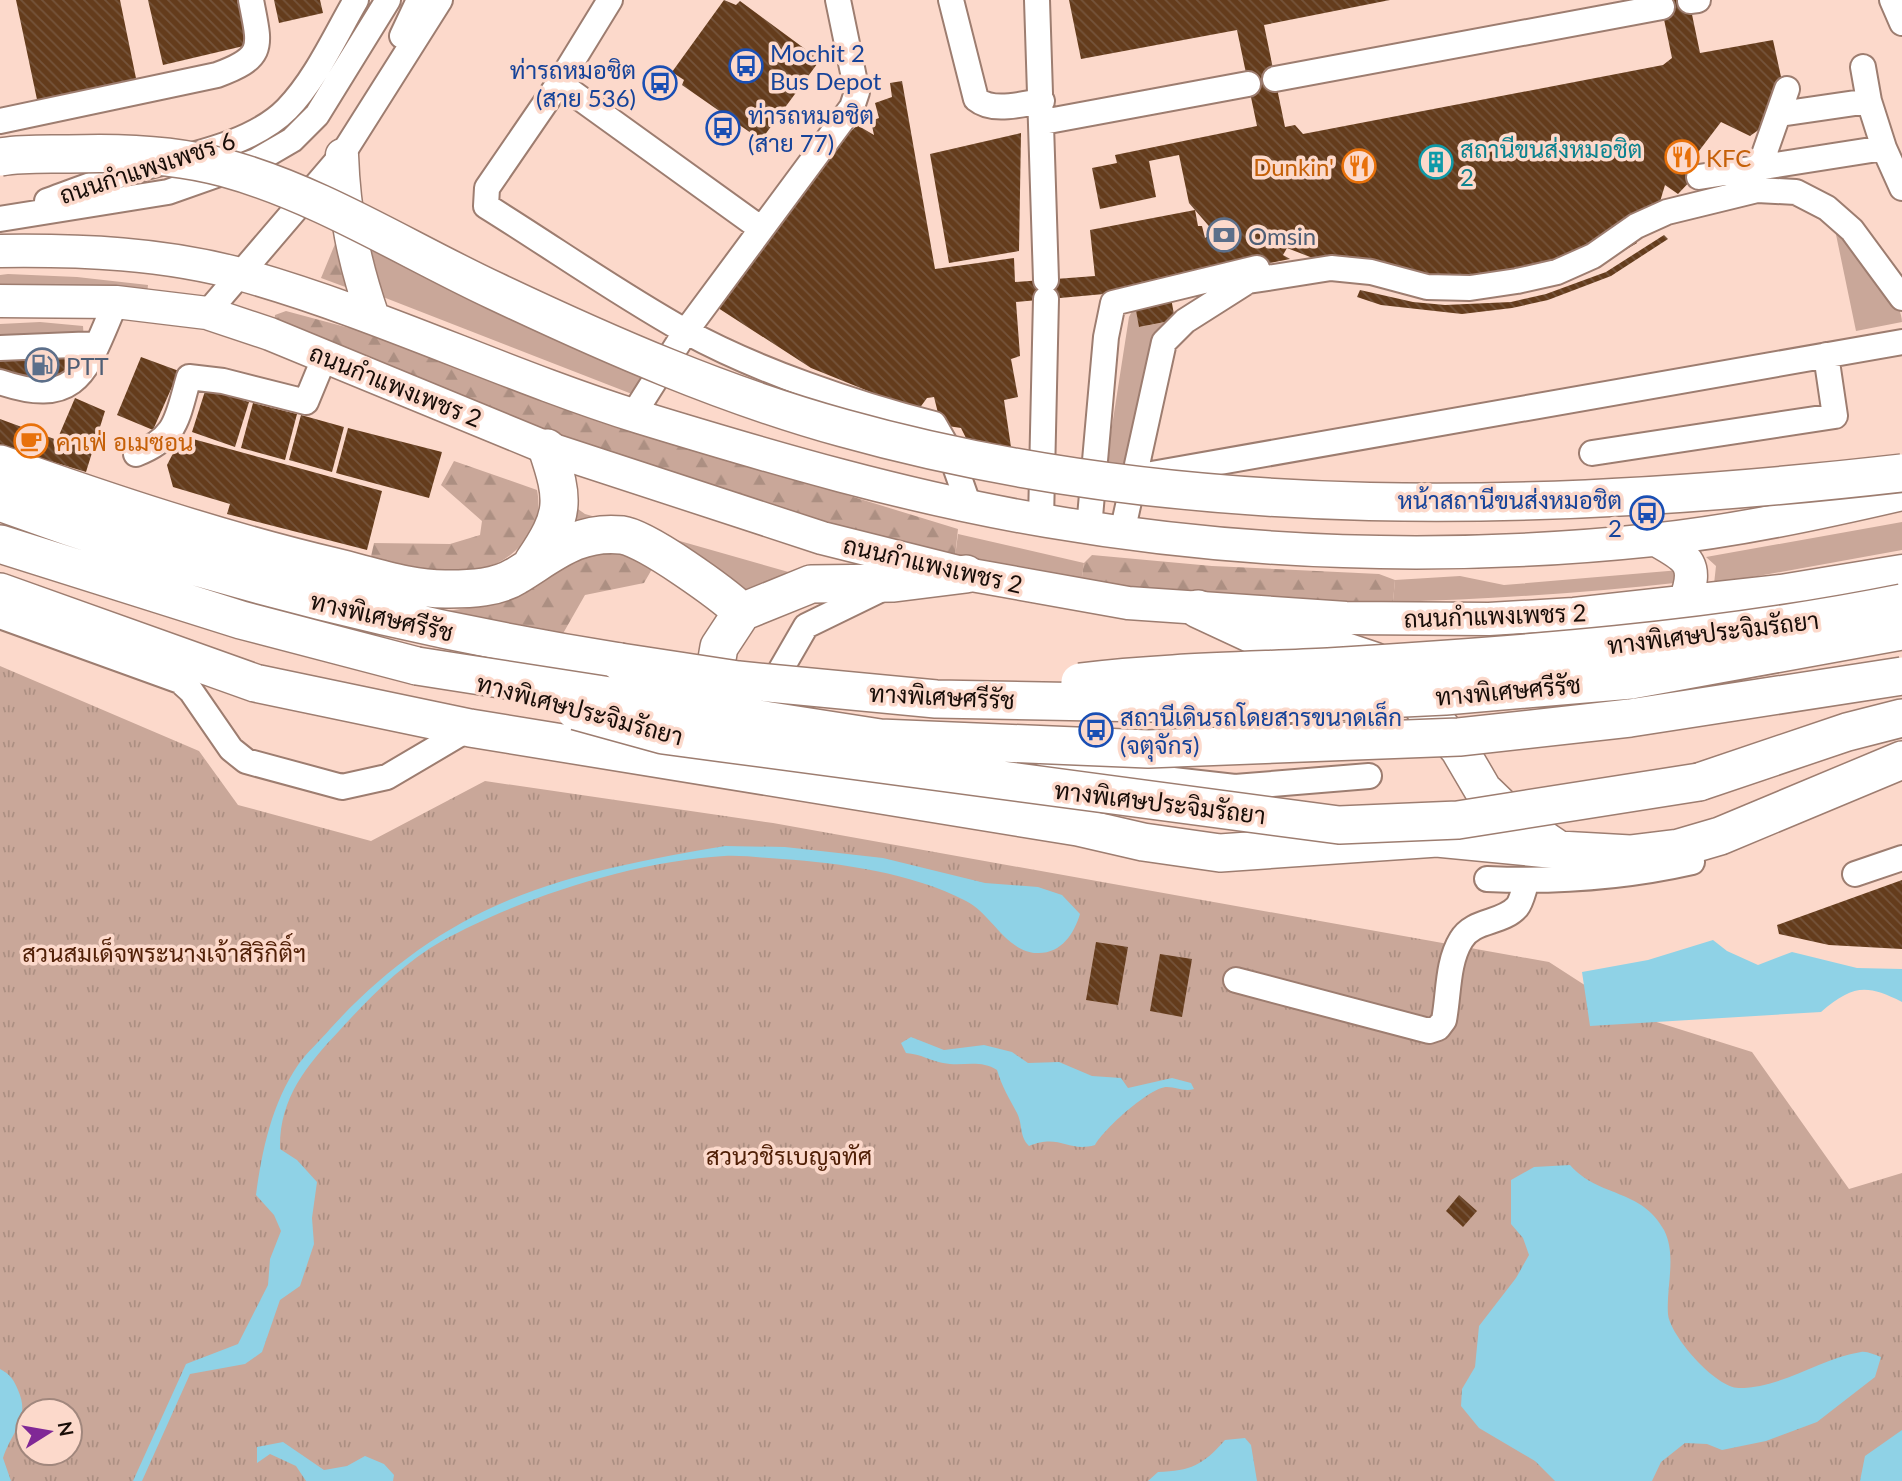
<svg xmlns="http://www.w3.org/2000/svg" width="1902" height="1481" font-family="Lato,Sarabun,sans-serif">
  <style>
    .grass { fill: #c9a799 }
    .forest { fill: url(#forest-firs) }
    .park { fill: url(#park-tufts); fill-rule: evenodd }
    .water { fill: #8fd2e6 }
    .building { fill: url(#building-back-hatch) }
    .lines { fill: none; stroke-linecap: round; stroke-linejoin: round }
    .minor-casing { stroke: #9d7d70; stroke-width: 28 }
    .major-casing { stroke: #9d7d70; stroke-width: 35 }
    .highway-casing { stroke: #9d7d70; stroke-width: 40 }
    .minor { stroke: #fff; stroke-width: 24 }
    .major { stroke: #fff; stroke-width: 32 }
    .highway { stroke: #fff; stroke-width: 37 }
    .highway-bridge-casing { stroke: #9d7d70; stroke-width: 40; stroke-linecap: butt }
    .highway-bridge { stroke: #fff; stroke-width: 37 }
    .labels { text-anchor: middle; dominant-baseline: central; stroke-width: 7; stroke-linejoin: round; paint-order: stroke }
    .transit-label { font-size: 24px; fill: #164399; stroke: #fcd9cb; text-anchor: start }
    .culture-label { font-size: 24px; fill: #0d838f; stroke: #fcd9cb; text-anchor: start }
    .food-label { font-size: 24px; fill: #c56008; stroke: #fcd9cb; text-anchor: start }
    .street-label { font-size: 24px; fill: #180d08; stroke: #fcd9cb }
    .service-label { font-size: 24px; fill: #4e5e75; stroke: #fcd9cb; text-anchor: start }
    .park-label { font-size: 24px; fill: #4f1e05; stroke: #fcd9cb }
  </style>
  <defs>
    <pattern id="forest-firs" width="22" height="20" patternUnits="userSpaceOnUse" patternTransform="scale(1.75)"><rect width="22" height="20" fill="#c9a799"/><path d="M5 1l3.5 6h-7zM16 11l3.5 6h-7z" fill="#ac8f82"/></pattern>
    <pattern id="park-tufts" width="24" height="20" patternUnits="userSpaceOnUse" patternTransform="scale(1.75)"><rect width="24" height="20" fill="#c9a799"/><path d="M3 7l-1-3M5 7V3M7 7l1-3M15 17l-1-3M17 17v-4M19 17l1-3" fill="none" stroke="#ac8f82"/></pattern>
    <pattern id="building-back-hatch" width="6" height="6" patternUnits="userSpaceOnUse" patternTransform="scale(1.75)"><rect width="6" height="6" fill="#643c1c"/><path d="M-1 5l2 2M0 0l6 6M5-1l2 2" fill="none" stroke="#75543b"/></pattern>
  </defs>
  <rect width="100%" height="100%" fill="#fcd9cb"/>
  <path class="grass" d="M1833,220C1850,242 1902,295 1902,322L1856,331Z
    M371,249L650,372L632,394L383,297Z
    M8,274L77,277L148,285L147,294L76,287L0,286V275Z
    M1135,305L1140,327L1175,320L1132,478L1105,471L1129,317Z
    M40,322L83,326L84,341L0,344V324Z
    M575,507L585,514L792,573L745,597L565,536Z
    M1902,522V550L1714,584L1716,566L1706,557Z
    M958,534L1084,563L1081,583L955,557Z
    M1680,570L1684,582C1587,593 1490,599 1393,602L1395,580L1460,576L1504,585Z"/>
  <path class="forest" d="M335,244L348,288L321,278Z
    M286,311L353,329L847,495L958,529L955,557L839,530L563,438L274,323L275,315Z
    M454,461L537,490C547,539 501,571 456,575C436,577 392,565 370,561L374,543L450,544L480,535L482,521L441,485Z
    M615,548L656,562L644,583L585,595L561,637L434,613L487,605L554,565Z
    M1092,555L1212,566L1379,574L1395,580L1393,602L1252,601L1081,583L1084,563Z"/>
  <path class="park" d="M0,666L199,751L238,805L371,841L485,781L773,823L1549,962L1628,1013L1752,1052L1849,1189L1902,1173V1481H0ZM28,1411H70V1453H28Z"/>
  <path class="water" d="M725,846L785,847L883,858L985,883L1038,887L1062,895L1080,914C1074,934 1061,954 1037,953C1006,952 991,913 966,901C913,873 840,863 782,859C763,858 742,855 724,856C635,861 519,898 442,941C403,963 369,998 339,1031C306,1066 279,1099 280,1149L297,1160L317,1182L312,1218L314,1244L300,1286L280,1300L262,1352L245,1364L190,1374L142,1481H133L186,1364L238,1344L268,1285L270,1259L281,1231L274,1215L256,1195C262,1150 272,1103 298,1065C307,1052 320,1041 330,1029C381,973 439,929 509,900C576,872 654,858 725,846Z
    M1713,940L1727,951L1758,965L1792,952L1857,968L1902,969V1002C1866,984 1853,985 1821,1012L1590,1026L1582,972L1648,960Z
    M911,1037L944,1050L984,1045L1012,1052L1028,1063L1059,1062L1092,1076L1121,1078L1128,1088L1172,1078L1191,1083L1194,1089C1184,1092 1177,1087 1167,1087C1150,1087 1104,1129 1095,1145C1068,1153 1060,1133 1029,1146C1019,1136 1023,1125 1017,1113C1009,1098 1002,1087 997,1070C980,1059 962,1067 943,1063C931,1061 921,1054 906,1053L901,1043Z
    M1570,1165C1599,1198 1641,1188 1664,1230C1677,1255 1666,1288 1668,1314C1670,1336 1716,1388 1739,1388C1783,1388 1818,1359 1861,1352C1867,1351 1875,1355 1881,1357L1875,1377L1817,1422L1766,1441L1722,1450L1707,1444L1685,1443L1661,1462L1652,1481H1555L1535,1461L1479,1428L1461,1406L1462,1389L1475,1367L1479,1326L1516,1278L1529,1255L1523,1238L1511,1224V1180L1534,1167Z
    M0,1369C10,1374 14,1380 18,1390C31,1419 11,1432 3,1458L11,1481H0Z
    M1902,1430V1481H1860L1865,1456Z
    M1245,1438L1251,1445L1257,1481H1148L1158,1472C1191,1471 1203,1465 1225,1440Z
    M283,1442L324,1470L347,1466L365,1456L384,1464L394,1475L393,1481H306L296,1466L270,1454L257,1463V1447Z"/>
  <path class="building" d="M16,0H120L138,88L39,109Z
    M148,0H237L248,45L163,65Z
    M274,0H320L323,13L279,23Z
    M724,0L736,5L740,1L820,60L761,140L682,85L684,80L672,72Z
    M1069,0H1390L1264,25L1285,127L1295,125L1303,134L1663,65L1672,58L1660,0H1689L1700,53L1773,40L1783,86L1764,126L1750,136L1721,122L1686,168L1695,176L1678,194L1665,185L1659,205L1630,226L1637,243L1603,263L1524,289L1341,269L1287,248L1283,255L1290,259L1126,292L1016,302L1020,356L1011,359L1018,397L1004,400L1011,447L966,438L961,428L941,425L934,397L927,398L916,413L870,400L873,393L811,368L715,306L818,166L857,125L874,135L871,121L879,118L875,103L892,97L890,83L902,81L935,269L1014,258L1015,282L1095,276L1090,230L1195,210L1198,226H1202L1205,238L1214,232L1189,203L1179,155L1149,161L1156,197L1100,209L1092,168L1117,163L1115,155L1257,126L1237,30L1081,59Z
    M1021,133L1019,251L949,263L930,154Z
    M1664,235L1668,239L1611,276L1548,300L1512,308L1462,314L1381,305L1357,297L1360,290L1413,302L1445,305L1511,302L1546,294L1606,272Z
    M1171,298L1175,320L1139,327L1135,305Z
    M0,350L84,352L83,380L0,378Z
    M141,357L179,371L153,430L117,415Z
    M206,388L249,402L235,447L192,432Z
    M75,398L105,411L86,472L50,461L45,474L0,457V419L57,440Z
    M253,403L297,414L285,460L241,448Z
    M301,415L344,427L332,472L289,460Z
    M348,428L442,452L429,498L336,473Z
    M182,436L382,491L367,550L227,514L230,504L173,487L167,465Z
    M1902,880V949L1829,945L1779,934L1777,925Z
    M1096,942L1128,947L1118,1005L1086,1000Z
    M1160,954L1192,959L1182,1017L1150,1011Z
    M1459,1195L1477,1211L1463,1227L1446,1211Z"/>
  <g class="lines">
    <defs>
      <path id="minor" d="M610,0L559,83L487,188L486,206C552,247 617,293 685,331C756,370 855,404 934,424L950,452L969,506
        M951,0L976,99C993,113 1021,104 1042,101
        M1037,0L1046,280
        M1892,0L1902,23
        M1690,1L1698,0
        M402,36L419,0
        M1863,67L1869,101L1884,148
        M1275,79L1662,7
        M559,83L760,228
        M1780,114L1869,101
        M0,121L217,75C266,57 260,47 251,0
        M1043,122L1248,84
        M1760,166L1787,89
        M1699,177L1884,148L1902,188
        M47,201C77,190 108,178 139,169C185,156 252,145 287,109C316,79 335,36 356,0
        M0,219L168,192L256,161L292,140L317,115L388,0
        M207,313L342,155L440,0
        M0,348L97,344
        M0,382C82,410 87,366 116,302
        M633,415L686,331L852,107L857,92L838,0
        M1592,453L1835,416L1826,355
        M136,454C178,438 177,417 189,377L223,381L306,402L325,356
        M1146,475L1902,342
        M1041,520L1046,299
        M1089,528L1106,337L1113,303L1257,268
        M1122,533L1164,342L1185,321L1248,281L1331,268L1371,272L1427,287L1470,288L1517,281L1557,272L1593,256L1636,226L1667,212L1757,190L1796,192L1827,208L1852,230L1902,298
        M0,616L180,681L191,691L231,749L246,761L342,787L387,777L470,728
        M777,737L780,671L806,626L884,588
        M979,758L1235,787L1369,776
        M1855,874L1902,858
        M1487,879C1555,882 1626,877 1692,862
        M1236,980L1429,1031L1438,1028L1444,1020C1449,994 1447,963 1461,940C1473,919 1502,924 1517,907C1522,901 1524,888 1527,881"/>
      <path id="major" d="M342,155C344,213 354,262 373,317
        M0,251C81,250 164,253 243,275C378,313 505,375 639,417C773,458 909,498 1047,521C1245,555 1451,561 1652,540C1736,531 1820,513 1902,494
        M0,301L116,302L207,313L270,334L547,448L822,538L966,574L1128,603L1346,618L1489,619L1574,614L1781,591L1902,571
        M1656,540C1688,558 1699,563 1685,601"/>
      <path id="highway" d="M0,464C110,503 221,540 335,567C372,576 411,590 449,589C471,589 497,588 516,576C551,555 577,530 622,535C646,538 723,594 742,612
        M0,502C203,577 407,628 620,662
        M0,544L241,620L417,666
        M533,562C565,515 565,501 547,448
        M0,592L255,683L470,728L1078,827L1143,842L1220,853L1437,838L1559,850
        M1198,609L1269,642L1344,651L1374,661L1413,695L1459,749L1483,790L1513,819L1559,850L1630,854L1679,848L1720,836L1902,760
        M709,706L719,647L742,612L811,584L894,583L966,574
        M1699,782L1847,732L1902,718"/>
    </defs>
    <use href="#minor" class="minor-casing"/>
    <use href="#major" class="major-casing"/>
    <use href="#highway" class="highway-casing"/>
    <use href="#minor" class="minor"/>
    <use href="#major" class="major"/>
    <use href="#highway" class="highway"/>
    <defs>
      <path id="highway-bridge" d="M0,157C22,153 46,154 69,154C121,152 175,154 225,168C320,194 407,250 495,291C607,344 723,395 843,428C1186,524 1551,513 1902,473
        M620,662L738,680L936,699L1258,705L1445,696L1631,680L1902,631
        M417,666L880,738L1148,749L1459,737L1630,718L1902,676
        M1080,682C1163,672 1245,671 1328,667C1520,655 1713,641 1902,603
        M576,711L663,735L1339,825L1458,820L1699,782"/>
    </defs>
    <use href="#highway-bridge" class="highway-bridge-casing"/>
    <use href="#highway-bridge" class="highway-bridge"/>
  </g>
  <defs>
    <symbol id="bus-ring" viewBox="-11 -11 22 22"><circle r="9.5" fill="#fcd9cb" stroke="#1a4fb4" stroke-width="1.5"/><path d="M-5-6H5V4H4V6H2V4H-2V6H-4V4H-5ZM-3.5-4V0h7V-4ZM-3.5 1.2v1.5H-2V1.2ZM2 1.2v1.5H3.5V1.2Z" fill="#1a4fb4"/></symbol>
    <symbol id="restaurant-ring" viewBox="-11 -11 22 22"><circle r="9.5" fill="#fcd9cb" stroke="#e8710a" stroke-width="1.5"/><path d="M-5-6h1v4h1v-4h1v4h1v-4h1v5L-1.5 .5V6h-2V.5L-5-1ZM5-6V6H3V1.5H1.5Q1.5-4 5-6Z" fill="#e8710a"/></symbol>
    <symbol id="building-ring" viewBox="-11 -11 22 22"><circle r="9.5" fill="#fcd9cb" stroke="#0f9aa8" stroke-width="1.5"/><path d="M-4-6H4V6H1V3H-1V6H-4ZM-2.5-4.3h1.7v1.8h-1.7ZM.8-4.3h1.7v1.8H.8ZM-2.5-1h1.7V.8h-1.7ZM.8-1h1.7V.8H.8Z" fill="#0f9aa8"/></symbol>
    <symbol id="bank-ring" viewBox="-11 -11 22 22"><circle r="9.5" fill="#fcd9cb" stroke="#5c6f8a" stroke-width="1.5"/><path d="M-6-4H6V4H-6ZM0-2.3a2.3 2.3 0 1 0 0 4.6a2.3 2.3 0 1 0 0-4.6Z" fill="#5c6f8a"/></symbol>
    <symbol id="fuel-ring" viewBox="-11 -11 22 22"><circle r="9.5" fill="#fcd9cb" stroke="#5c6f8a" stroke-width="1.5"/><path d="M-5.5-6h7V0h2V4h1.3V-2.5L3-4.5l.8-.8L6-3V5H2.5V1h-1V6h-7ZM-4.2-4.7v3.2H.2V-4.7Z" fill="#5c6f8a"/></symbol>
    <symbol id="cafe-ring" viewBox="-11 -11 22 22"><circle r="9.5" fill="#fcd9cb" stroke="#e8710a" stroke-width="1.5"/><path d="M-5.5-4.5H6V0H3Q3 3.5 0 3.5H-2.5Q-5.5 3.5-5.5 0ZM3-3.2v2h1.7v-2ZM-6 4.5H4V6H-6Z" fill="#e8710a"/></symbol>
  </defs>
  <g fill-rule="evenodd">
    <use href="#bus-ring" x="727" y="47" width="38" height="38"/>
    <use href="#bus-ring" x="641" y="64" width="38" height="38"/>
    <use href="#bus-ring" x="704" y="109" width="38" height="38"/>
    <use href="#restaurant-ring" x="1663" y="138" width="38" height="38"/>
    <use href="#building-ring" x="1417" y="143" width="38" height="38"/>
    <use href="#restaurant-ring" x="1340" y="147" width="38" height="38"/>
    <use href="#bank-ring" x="1205" y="216" width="38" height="38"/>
    <use href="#fuel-ring" x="23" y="346" width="38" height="38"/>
    <use href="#cafe-ring" x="12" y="422" width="38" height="38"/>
    <use href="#bus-ring" x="1628" y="494" width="38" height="38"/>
    <use href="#bus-ring" x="1077" y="711" width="38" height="38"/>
  </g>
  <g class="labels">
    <g class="transit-label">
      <text x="770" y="52">Mochit 2<tspan x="770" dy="28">Bus Depot</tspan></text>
      <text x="636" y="69" text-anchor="end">ท่ารถหมอชิต<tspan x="636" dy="28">(สาย 536)</tspan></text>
      <text x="748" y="114">ท่ารถหมอชิต<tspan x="748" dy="28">(สาย 77)</tspan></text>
      <text x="1622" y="499" text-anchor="end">หน้าสถานีขนส่งหมอชิต<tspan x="1622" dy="28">2</tspan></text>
      <text x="1120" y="716">สถานีเดินรถโดยสารขนาดเล็ก<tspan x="1120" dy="28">(จตุจักร)</tspan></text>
    </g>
    <g class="culture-label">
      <text x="1460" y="148">สถานีขนส่งหมอชิต<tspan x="1460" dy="28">2</tspan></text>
    </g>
    <g class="food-label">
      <text x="1706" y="157">KFC</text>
      <text x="1334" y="166" text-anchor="end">Dunkin'</text>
      <text x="56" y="441">คาเฟ่ อเมซอน</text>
    </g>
    <g class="street-label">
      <text transform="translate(147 167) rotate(-18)">ถนนกำแพงเพชร 6</text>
      <text transform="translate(396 385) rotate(22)">ถนนกำแพงเพชร 2</text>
      <text transform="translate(933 564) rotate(13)">ถนนกำแพงเพชร 2</text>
      <text transform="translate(1495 615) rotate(-2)">ถนนกำแพงเพชร 2</text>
      <text transform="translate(382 616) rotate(13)">ทางพิเศษศรีรัช</text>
      <text transform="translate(1713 632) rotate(-7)">ทางพิเศษประจิมรัถยา</text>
      <text transform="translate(1508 690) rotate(-5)">ทางพิเศษศรีรัช</text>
      <text transform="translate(942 696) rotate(3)">ทางพิเศษศรีรัช</text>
      <text transform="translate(580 709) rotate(15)">ทางพิเศษประจิมรัถยา</text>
      <text transform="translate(1160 802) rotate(7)">ทางพิเศษประจิมรัถยา</text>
    </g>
    <g class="service-label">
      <text x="1248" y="235">Omsin</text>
      <text x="66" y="365">PTT</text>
    </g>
    <g class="park-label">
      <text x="164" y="952">สวนสมเด็จพระนางเจ้าสิริกิติ์ฯ</text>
      <text x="789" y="1155">สวนวชิรเบญจทัศ</text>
    </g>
  </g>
  <g transform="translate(49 1432) rotate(79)"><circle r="33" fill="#fcd9cb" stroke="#a1877d" stroke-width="2"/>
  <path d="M0-5L12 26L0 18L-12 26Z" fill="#802896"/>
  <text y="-10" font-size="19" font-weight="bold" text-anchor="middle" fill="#180d08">N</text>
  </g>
</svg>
